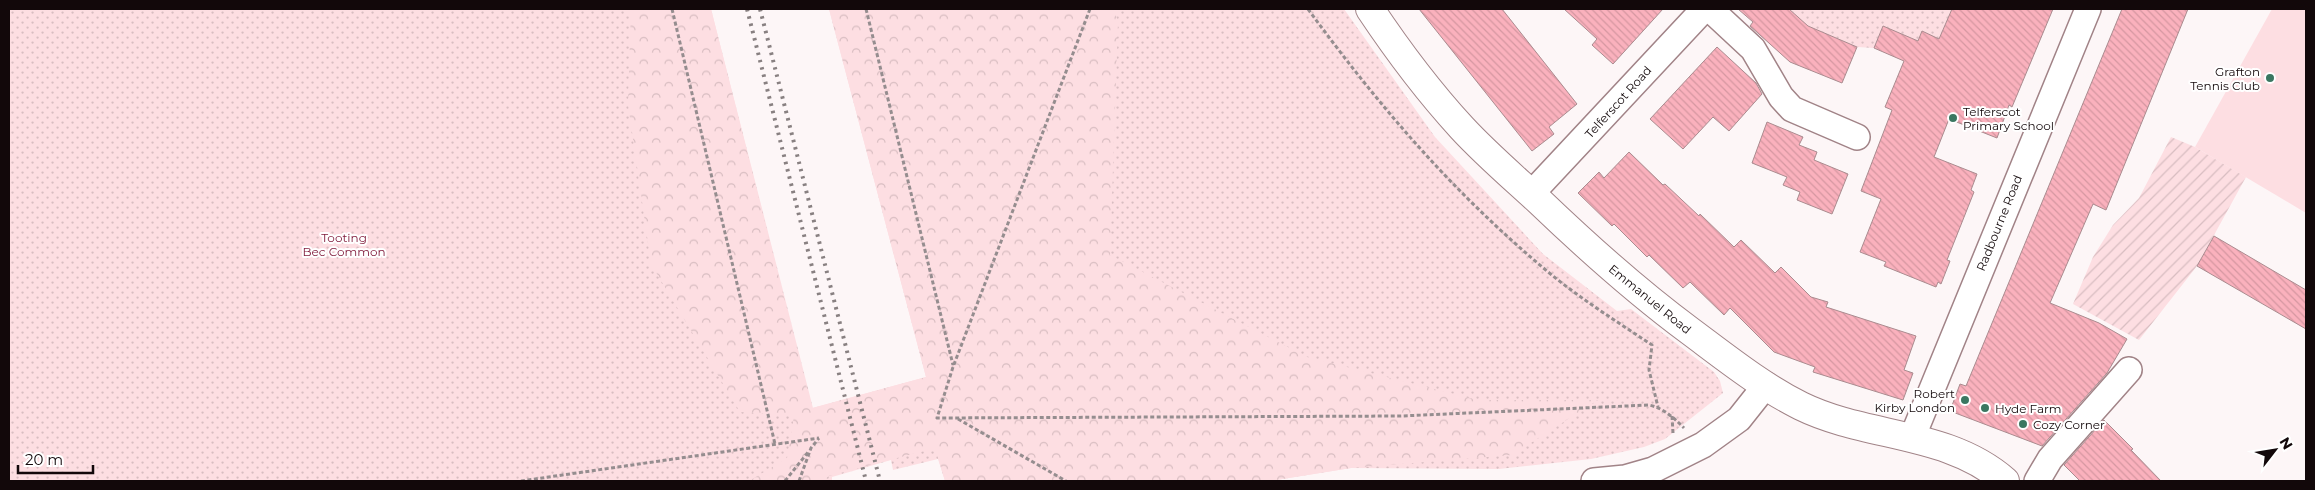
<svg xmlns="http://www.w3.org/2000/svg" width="2315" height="490" font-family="Montserrat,sans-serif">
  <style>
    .grass { fill: url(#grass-dots) }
    .forest { fill: url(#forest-crowns) }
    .garden { fill: url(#garden-furrows) }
    .pitch { fill: #fddee2 }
    .building { fill: url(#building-back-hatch); stroke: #aa8b8f }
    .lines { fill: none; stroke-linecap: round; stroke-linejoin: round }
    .street-casing { stroke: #a18387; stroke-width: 28 }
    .secondary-casing { stroke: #a18387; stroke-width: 30 }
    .path { stroke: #958d8f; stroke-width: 3; stroke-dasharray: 4 2.5; stroke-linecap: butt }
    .street { stroke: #fff; stroke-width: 25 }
    .secondary { stroke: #fff; stroke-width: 28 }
    .rail { stroke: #888081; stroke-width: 4; stroke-dasharray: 2.5 5; stroke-linecap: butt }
    .poi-dot { fill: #3b7761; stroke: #fff; stroke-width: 2 }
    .labels { text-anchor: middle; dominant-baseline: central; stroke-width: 4; stroke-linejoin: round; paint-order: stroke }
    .poi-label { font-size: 12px; fill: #12080a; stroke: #fff; text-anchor: start }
    .street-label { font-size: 12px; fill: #12080a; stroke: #fff }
    .park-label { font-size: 12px; fill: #7e1738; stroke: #fff }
  </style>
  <defs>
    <pattern id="grass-dots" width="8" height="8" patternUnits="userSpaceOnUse" patternTransform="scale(1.25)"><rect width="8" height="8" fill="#fddee2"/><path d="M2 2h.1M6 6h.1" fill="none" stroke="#d8bdc1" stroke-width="1.8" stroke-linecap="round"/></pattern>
    <pattern id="forest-crowns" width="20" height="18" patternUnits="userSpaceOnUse" patternTransform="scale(1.25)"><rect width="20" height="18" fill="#fddee2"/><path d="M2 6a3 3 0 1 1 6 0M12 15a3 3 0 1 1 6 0" fill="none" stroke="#d8bdc1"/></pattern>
    <pattern id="garden-furrows" width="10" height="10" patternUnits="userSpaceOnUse" patternTransform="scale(1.25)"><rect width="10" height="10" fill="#fddee2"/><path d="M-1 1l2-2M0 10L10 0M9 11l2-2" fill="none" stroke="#d8bdc1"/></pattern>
    <pattern id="building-back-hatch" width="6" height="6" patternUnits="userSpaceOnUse" patternTransform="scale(1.25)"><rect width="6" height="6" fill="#fab1bd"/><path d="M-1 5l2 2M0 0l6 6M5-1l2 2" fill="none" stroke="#d597a1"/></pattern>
  </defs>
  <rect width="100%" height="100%" fill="#fdf6f7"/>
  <path class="grass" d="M9,9H711L813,408L926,377L829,9H1344L1435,137L1543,254L1617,311L1631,309L1714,372L1720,381L1723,393L1665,439L1644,447L1591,459L1499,469L1351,468L1270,481H945L938,459L893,470L891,460L832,477V481H9Z
    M1789,9H1952L1939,39L1922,32L1918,41L1883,26L1874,48L1857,47L1794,20L1795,14Z"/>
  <path class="forest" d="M631,9H711L812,408L926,377L829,9H1113L1118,21L1110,255L1307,357L1478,400H1598L1512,455L1351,468L1270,481H945L935,448L829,476L823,481H749L787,458L794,416L740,412L651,264L628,104Z"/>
  <path class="garden" d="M2171,137L2195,147L2246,177L2197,266L2139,340L2073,304L2093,257L2113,225L2139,198Z"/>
  <path class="pitch" d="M2272,9H2306V213L2195,147Z"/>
  <path class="building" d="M1419,9H1502L1577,104L1549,127L1554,134L1532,151Z
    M1564,9H1663L1613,64L1592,45L1597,39Z
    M1738,9H1789L1808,26L1857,47L1842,83L1790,62L1750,26L1753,22Z
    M1952,9H2053L2012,107L2009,105L1997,138L1949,119L1934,157L1977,174L1971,190L1974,192L1947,260L1950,261L1941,284L1938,282L1936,287L1884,266L1886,262L1860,252L1881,199L1861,191L1892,110L1885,107L1904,61L1874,48L1883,26L1918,41L1922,31L1939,39Z
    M2122,9H2188L2106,210L2093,204L2050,303L2099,323L2127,339L2107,373L2042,446L1950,411L1960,384L1966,386Z
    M1717,47L1756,83L1762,94L1729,131L1713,117L1683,149L1650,119Z
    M1767,122L1803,137L1799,145L1817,152L1814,160L1848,174L1832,214L1797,200L1800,192L1783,185L1787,177L1752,163Z
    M1629,152L1663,185L1665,184L1699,216L1700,214L1734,247L1741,240L1775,273L1781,267L1811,297L1828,302L1826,307L1916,336L1904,370L1913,373L1903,400L1813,372L1815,367L1774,352L1730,308L1724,315L1690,282L1683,288L1649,255L1647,257L1614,224L1612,226L1578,193L1599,172L1604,178Z
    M2214,236L2306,290V329L2197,266Z
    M2104,420L2133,449L2131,450L2161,481H2080L2064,465Z"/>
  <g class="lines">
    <defs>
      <path id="street" d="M1710,9L1753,49L1781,97L1792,109L1857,137
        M1531,194L1704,9
        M1912,438L2088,9
        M1594,481L1625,478L1653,470L1703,445L1739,419L1766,385
        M2037,481L2050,459L2129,370"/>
      <path id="secondary" d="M1370,9C1398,51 1428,91 1462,128C1486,154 1513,177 1539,201C1587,247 1636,291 1690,331C1725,357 1761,386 1801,406C1866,438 1948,431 2005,481"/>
    </defs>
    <use href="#street" class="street-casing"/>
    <use href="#secondary" class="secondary-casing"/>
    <path class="path" d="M672,9L775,444
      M866,9L953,365
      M1090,9L953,367L937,418L1401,416L1649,405C1663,408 1673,417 1684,428
      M1308,9C1382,110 1456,196 1553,276C1584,301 1619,323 1652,345L1649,370L1658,407
      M1672,416L1673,433
      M958,419L1066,481
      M521,481L819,438
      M785,481L809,451
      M799,481L811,448L819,438"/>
    <use href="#street" class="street"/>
    <use href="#secondary" class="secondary"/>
    <path class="rail" d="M747,9L866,481
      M760,9L880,481"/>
  </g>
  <g class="poi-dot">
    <circle cx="2270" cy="78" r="5"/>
    <circle cx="1953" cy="118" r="5"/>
    <circle cx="1965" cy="400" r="5"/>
    <circle cx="1985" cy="408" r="5"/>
    <circle cx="2023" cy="424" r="5"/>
  </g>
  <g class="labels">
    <g class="poi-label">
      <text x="2260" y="71" text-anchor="end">Grafton<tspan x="2260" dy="14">Tennis Club</tspan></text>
      <text x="1963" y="111">Telferscot<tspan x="1963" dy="14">Primary School</tspan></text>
      <text x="1955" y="393" text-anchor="end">Robert<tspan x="1955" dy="14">Kirby London</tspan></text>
      <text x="1995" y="408">Hyde Farm</text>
      <text x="2033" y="424">Cozy Corner</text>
    </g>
    <g class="street-label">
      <text transform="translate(1618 102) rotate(-48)">Telferscot Road</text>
      <text transform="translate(1999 223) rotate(-68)">Radbourne Road</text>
      <text transform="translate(1650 299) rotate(39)">Emmanuel Road</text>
    </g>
    <g class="park-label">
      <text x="344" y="237">Tooting<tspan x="344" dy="14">Bec Common</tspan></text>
    </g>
  </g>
  <rect width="2315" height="490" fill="none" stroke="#12080a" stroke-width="20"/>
  <g transform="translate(2275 450) rotate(59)" stroke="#ffffff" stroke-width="4" paint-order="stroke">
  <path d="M0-4L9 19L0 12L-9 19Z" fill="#12080a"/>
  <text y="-8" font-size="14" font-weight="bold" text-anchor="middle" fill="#12080a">N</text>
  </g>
  <path d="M18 465v8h75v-8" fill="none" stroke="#12080a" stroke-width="2.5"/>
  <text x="25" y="465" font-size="15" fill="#12080a" stroke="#ffffff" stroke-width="4" paint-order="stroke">20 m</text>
</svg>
